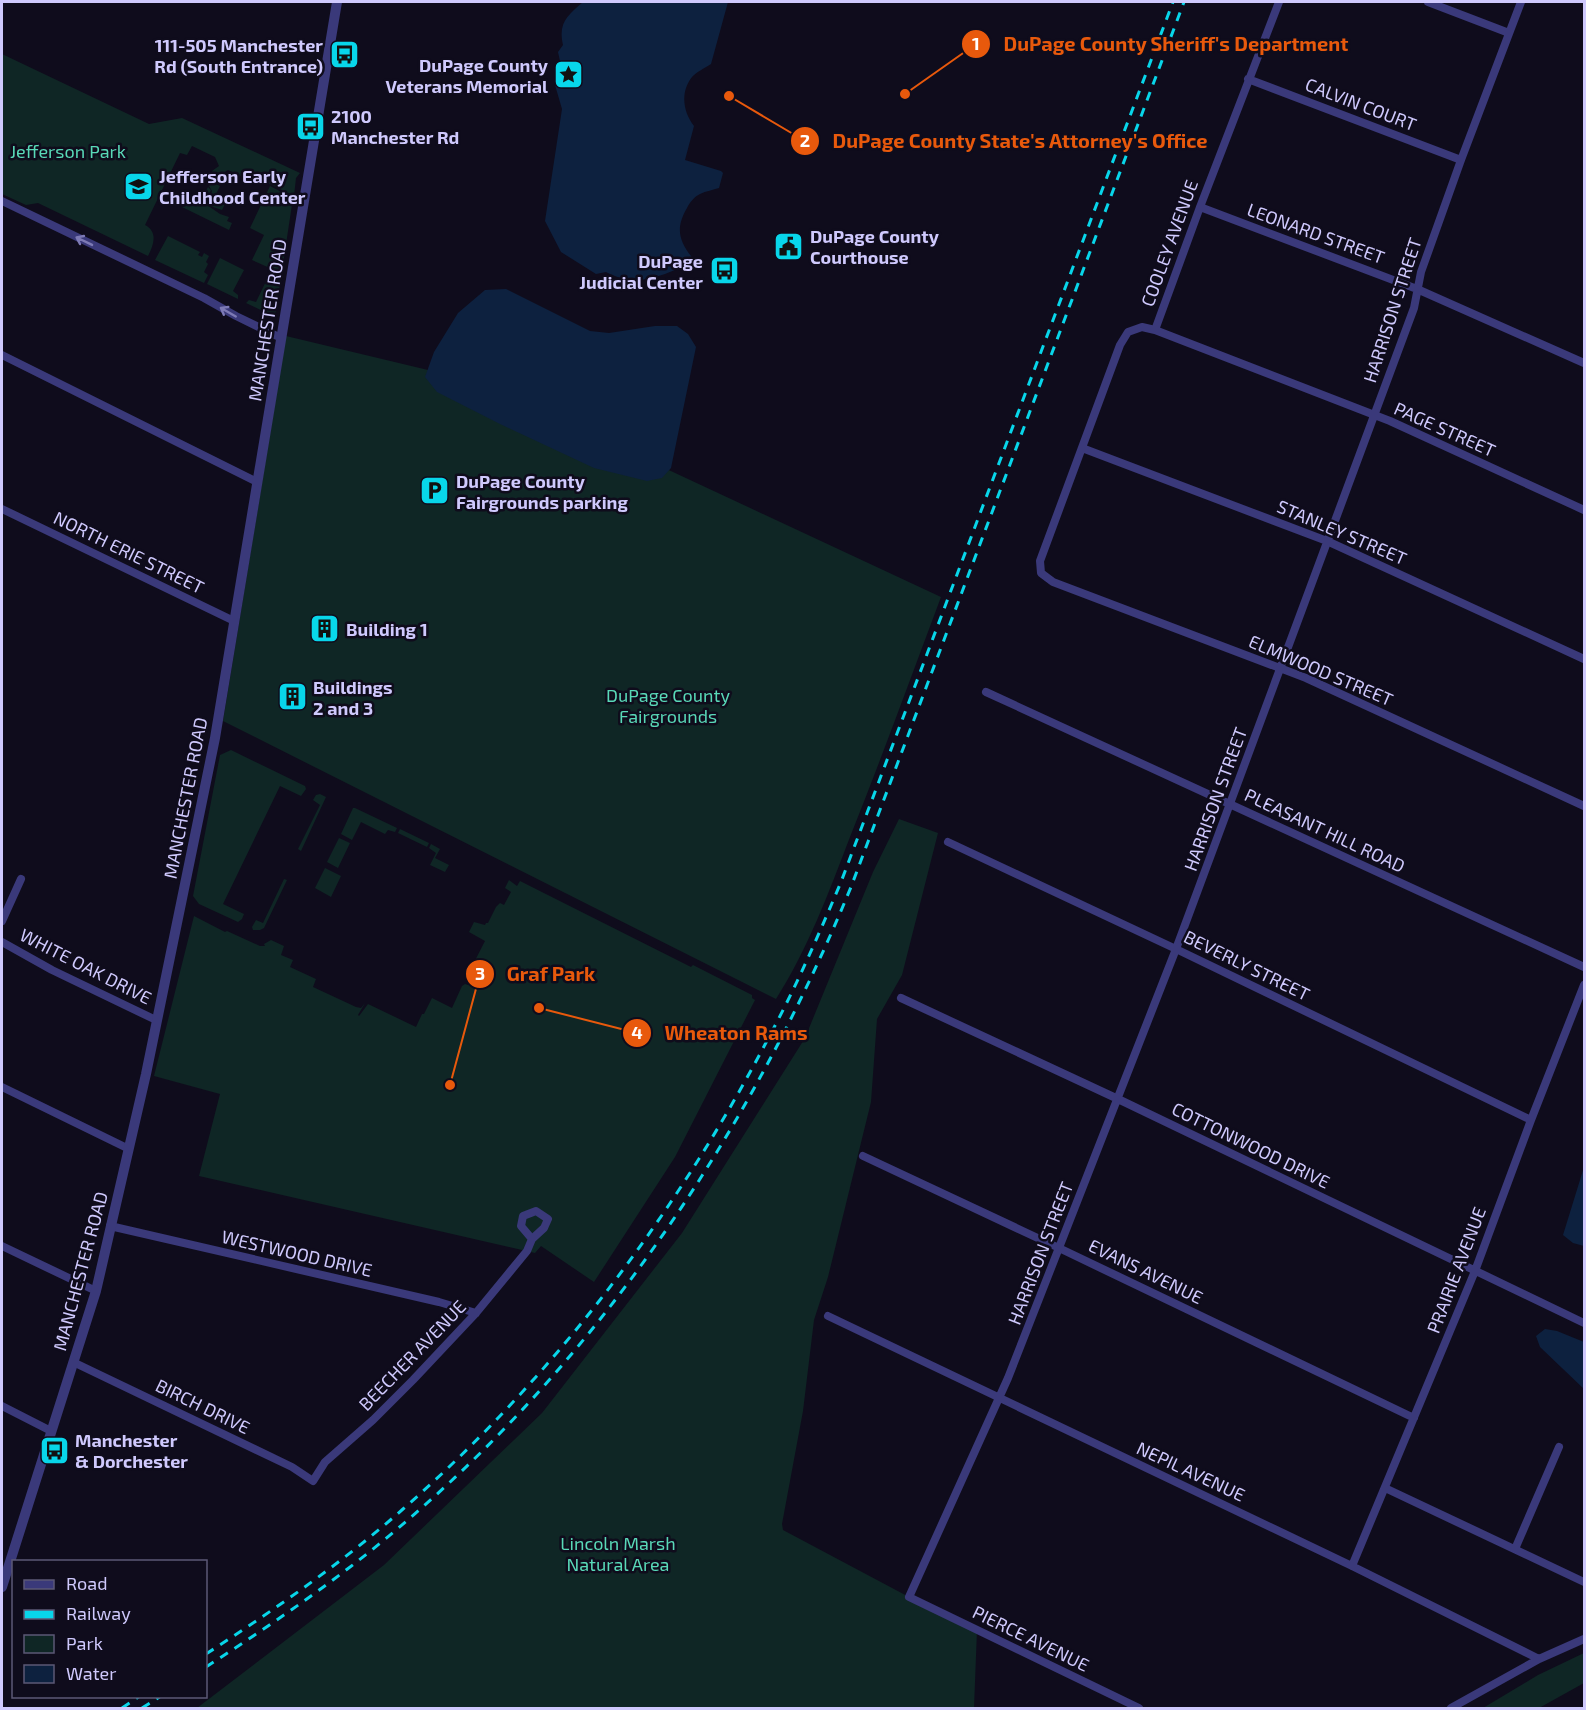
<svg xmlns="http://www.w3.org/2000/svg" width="1586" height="1710" font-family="'Exo 2',sans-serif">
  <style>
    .green { fill: #0f2625 }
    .water { fill: #0d213f }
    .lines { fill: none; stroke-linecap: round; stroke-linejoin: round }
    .minor { stroke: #3a397a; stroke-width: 8 }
    .tertiary { stroke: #3a397a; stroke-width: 10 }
    .rail { stroke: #08d6ea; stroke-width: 3; stroke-dasharray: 9 8; stroke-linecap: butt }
    .oneway { stroke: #7d7ab5 }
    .labels { text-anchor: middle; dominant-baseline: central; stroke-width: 5; stroke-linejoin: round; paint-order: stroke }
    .poi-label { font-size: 18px; font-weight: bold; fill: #cfc9fd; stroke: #0f0c1c; text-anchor: start }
    .street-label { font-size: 18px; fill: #cfc9fd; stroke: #0f0c1c }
    .park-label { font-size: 18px; fill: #59d9b8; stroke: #0f0c1c }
    .leader { fill: none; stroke: #e8590c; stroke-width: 2 }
    .callout-dot { fill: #e8590c; stroke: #0f0c1c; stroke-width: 2 }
    .mark-label { font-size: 18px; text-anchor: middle; font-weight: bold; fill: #fff }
    .callout-label { font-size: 20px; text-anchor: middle; font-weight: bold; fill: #e8590c; stroke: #0f0c1c; stroke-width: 5; stroke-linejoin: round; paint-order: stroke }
  </style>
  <rect width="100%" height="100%" fill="#0f0c1c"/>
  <path class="green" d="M2,54L149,124L182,118L300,173L296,178L294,196L254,176L251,181L228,170L221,174L219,180L211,178L212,171L219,166L215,157L192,146L187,155L180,153L145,225C158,232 154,244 148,256L38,203L26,205L2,194Z
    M211,182L220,186L214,198L225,204L222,210L210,206L208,203L212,191L209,186Z
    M270,186L293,198L275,317L246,303L249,300L256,302L272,269L252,260L264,235L250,228Z
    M208,187L211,190L207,199V205L220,214L229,217L227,221L232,223L229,230L182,207C195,204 202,200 208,187Z
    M168,236L200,252L198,255L202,257L204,253L209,256L206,262L208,264L204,272L208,275L204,283L155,260Z
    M220,258L244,270L233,291L238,295V299L207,284Z
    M286,336L428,370L658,465L941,597C911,677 882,757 850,837C829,892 808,949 776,999L223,721Z
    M231,750L305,786L306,789L301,796L280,786L223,904L244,914L242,919L238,922L199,904L193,896L220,755Z
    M320,794L326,797L301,851L298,849L320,805L313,800L316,795Z
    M353,808H355L397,828L395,832L388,830L385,834L361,822L352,840L341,834Z
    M899,819L938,833L902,975L877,1019L871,1102L828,1277L814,1320L803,1411L782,1524L783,1530L909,1597L977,1630L974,1708H197L384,1565L542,1413L682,1233L805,1038L873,872Z
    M400,829L429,843L427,847L398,833Z
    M339,838L350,843L338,868L327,862Z
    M431,844L440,849L435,858L449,865L445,872L430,865L436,853L429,848Z
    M325,868L341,876L331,897L315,888Z
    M284,879L287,880L264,928L260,930H253L252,927L256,920L263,923Z
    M509,880L517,886L520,881L691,967L693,965L752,995V998L755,1000L675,1157L594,1282L541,1246L535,1253L199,1176L220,1094L154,1076L194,916L225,932L227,931L260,946H265L264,944L271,940L284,946L281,955L293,960L290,967L316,979L313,987L356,1007L361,1008L365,1003L358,1015L359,1016L368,1004L416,1027L422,1014H424L432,998L452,1008L462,986L465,984L468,985L470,982L465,980L485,941L469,932L474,922L485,925L486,923H488L496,907L500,903L504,905L511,892L505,888Z
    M1584,1653V1683L1539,1708H1483L1538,1675Z"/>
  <path class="water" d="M583,2H728L711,64C705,68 696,72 692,77C680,92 683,112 694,126L685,160L721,171L723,173L719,188C713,190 706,191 700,194C694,197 690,202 687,208C674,230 680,243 695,261C664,275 638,289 606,272L596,274L561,252L545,221L562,109L555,85C564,90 568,90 578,86L582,72L578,64L571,60L560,61L558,52L563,45C558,23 567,16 583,2Z
    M506,289L590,331L609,333L655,326H677L688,334L696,347L671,468L662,478L647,481L594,468L500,424L437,392L425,377L434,352L458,313L485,290Z
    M1584,1167V1246L1573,1243L1563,1235Z
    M1545,1329L1557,1331L1584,1342V1389L1540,1347L1536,1336Z"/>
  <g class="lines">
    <path class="minor" d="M1428,2L1509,33
      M1248,79L1461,160
      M2,201L204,298L236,316L281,338
      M1200,207L1417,289L1584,363
      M1155,330L1200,207L1279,2
      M2,355L257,482
      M1082,448L1327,541L1584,659
      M2,509L234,621
      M1584,510L1390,421L1155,330L1142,327L1128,332L1120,345L1040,561L1041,573L1053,582L1306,678L1584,806
      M986,692L1584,967
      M948,842L1176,949L1531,1120
      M2,921L21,879
      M2,942L52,970L156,1020
      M901,998L1118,1099L1584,1323
      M2,1087L129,1149
      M863,1156L1059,1248L1414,1418
      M110,1226L439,1302L476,1313
      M2,1246L96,1291
      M828,1316L1352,1566L1539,1659
      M73,1362L292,1467L313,1481L325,1462L373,1420L413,1380L476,1313L527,1251L532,1239L521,1226L523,1216L536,1211L548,1219L544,1228L532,1239
      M2,1406L51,1431
      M1385,1488L1584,1582
      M1515,1549L1559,1447
      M1352,1566L1475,1271L1531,1120L1584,985
      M1139,1708L909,1597L1008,1378L1176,949L1414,308L1421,272L1461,160L1521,2
      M1451,1708L1539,1659L1584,1639"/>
    <path class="tertiary" d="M2,1587L96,1291L146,1074L215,738L337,2"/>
    <path class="rail" d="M206,1654C274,1610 342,1563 403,1509C554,1377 677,1213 770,1035C797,985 819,934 841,882L1173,2
      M206,1667C277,1621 346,1574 410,1518C606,1349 753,1125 851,887L1184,2
      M122,1708L140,1696
      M142,1708L161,1696"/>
  </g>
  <defs><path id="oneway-shaft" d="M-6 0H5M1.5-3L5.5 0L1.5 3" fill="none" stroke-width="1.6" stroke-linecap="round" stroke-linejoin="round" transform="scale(1.5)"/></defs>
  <g class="oneway">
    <use href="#oneway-shaft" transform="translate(84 241) rotate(-154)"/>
    <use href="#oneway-shaft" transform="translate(228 312) rotate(-150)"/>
  </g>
  <defs>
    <symbol id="bus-square" viewBox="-11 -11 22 22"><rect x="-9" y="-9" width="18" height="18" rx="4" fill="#08d6ea" stroke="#0f0c1c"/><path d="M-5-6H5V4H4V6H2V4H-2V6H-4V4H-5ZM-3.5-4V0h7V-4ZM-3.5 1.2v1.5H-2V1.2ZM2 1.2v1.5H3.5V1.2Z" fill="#111"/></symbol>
    <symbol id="sight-square" viewBox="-11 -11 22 22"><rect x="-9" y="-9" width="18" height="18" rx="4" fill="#08d6ea" stroke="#0f0c1c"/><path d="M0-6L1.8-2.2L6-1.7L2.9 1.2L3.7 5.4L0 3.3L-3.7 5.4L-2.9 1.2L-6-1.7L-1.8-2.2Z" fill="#111"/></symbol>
    <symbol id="school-square" viewBox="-11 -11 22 22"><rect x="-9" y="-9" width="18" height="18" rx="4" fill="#08d6ea" stroke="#0f0c1c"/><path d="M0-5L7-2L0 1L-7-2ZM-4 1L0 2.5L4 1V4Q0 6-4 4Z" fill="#111"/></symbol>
    <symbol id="civic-square" viewBox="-11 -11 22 22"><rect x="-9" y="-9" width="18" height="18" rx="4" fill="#08d6ea" stroke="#0f0c1c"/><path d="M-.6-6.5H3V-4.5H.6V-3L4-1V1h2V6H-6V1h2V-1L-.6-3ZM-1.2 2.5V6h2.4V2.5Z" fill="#111"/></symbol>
    <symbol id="parking-square" viewBox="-11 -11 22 22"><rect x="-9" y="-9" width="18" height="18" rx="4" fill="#08d6ea" stroke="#0f0c1c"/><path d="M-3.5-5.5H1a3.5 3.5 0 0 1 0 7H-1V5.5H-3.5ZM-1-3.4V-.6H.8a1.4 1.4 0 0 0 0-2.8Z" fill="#111"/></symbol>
    <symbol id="building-square" viewBox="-11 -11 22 22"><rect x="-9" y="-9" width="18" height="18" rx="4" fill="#08d6ea" stroke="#0f0c1c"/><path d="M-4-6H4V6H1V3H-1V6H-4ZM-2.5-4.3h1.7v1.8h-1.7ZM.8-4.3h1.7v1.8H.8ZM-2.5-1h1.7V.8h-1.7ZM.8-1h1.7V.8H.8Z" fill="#111"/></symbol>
  </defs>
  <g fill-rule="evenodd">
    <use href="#bus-square" x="328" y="38" width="33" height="33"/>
    <use href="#sight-square" x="552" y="58" width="33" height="33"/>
    <use href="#bus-square" x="294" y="110" width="33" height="33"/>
    <use href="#school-square" x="122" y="170" width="33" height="33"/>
    <use href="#civic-square" x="772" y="230" width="33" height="33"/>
    <use href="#bus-square" x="708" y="254" width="33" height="33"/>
    <use href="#parking-square" x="418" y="474" width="33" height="33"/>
    <use href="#building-square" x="308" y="612" width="33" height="33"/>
    <use href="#building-square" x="276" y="680" width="33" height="33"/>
    <use href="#bus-square" x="38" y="1434" width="33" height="33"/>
  </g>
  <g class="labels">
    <g class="poi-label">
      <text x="323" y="45" text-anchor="end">111-505 Manchester<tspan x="323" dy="21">Rd (South Entrance)</tspan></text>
      <text x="548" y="65" text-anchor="end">DuPage County<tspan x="548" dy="21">Veterans Memorial</tspan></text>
      <text x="331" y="116">2100<tspan x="331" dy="21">Manchester Rd</tspan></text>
      <text x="159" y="176">Jefferson Early<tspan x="159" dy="21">Childhood Center</tspan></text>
      <text x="810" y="236">DuPage County<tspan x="810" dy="21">Courthouse</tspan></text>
      <text x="703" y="261" text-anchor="end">DuPage<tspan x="703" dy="21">Judicial Center</tspan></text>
      <text x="456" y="481">DuPage County<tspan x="456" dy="21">Fairgrounds parking</tspan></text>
      <text x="346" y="629">Building 1</text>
      <text x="313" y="687">Buildings<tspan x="313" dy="21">2 and 3</tspan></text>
      <text x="75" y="1440">Manchester<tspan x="75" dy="21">&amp; Dorchester</tspan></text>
    </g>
    <g class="street-label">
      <text transform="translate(1361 104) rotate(21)">CALVIN COURT</text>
      <text transform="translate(1316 233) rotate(20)">LEONARD STREET</text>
      <text transform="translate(1169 243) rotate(-70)">COOLEY AVENUE</text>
      <text transform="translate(1392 310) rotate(-72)">HARRISON STREET</text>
      <text transform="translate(267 320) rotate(-81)">MANCHESTER ROAD</text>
      <text transform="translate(1445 429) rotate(24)">PAGE STREET</text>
      <text transform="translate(1342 532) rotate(23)">STANLEY STREET</text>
      <text transform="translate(129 552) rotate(26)">NORTH ERIE STREET</text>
      <text transform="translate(1321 670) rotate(23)">ELMWOOD STREET</text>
      <text transform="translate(185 798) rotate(-79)">MANCHESTER ROAD</text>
      <text transform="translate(1215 799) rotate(-70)">HARRISON STREET</text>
      <text transform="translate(1325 830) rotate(25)">PLEASANT HILL ROAD</text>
      <text transform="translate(1247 965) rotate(26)">BEVERLY STREET</text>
      <text transform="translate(86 966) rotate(27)">WHITE OAK DRIVE</text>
      <text transform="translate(1251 1145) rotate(26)">COTTONWOOD DRIVE</text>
      <text transform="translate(297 1253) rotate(13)">WESTWOOD DRIVE</text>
      <text transform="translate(1040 1253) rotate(-69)">HARRISON STREET</text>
      <text transform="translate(1456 1270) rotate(-69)">PRAIRIE AVENUE</text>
      <text transform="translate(80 1271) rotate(-75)">MANCHESTER ROAD</text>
      <text transform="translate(1146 1271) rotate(26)">EVANS AVENUE</text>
      <text transform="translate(412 1355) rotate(-46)">BEECHER AVENUE</text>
      <text transform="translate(203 1406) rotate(26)">BIRCH DRIVE</text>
      <text transform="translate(1191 1471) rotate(25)">NEPIL AVENUE</text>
      <text transform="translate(1031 1638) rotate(26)">PIERCE AVENUE</text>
    </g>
    <g class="park-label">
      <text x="68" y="151">Jefferson Park</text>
      <text x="668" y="695">DuPage County<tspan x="668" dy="21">Fairgrounds</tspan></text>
      <text x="618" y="1543">Lincoln Marsh<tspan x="618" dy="21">Natural Area</tspan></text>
    </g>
  </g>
  <path class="leader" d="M905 94L976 44M729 96L805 141M450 1085L480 974M539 1008L637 1033"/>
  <g class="callout-dot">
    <circle cx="905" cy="94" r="6"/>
    <circle cx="729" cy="96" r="6"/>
    <circle cx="450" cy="1085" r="6"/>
    <circle cx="539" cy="1008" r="6"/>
    <circle cx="976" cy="44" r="15"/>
    <circle cx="805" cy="141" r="15"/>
    <circle cx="480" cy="974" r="15"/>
    <circle cx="637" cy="1033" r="15"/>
  </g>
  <g class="mark-label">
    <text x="976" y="50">1</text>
    <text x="805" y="147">2</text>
    <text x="480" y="980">3</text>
    <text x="637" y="1039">4</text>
  </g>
  <g class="callout-label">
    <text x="1176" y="51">DuPage County Sheriff's Department</text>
    <text x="1020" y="148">DuPage County State's Attorney's Office</text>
    <text x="551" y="981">Graf Park</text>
    <text x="736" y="1040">Wheaton Rams</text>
  </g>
  <rect width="1586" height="1710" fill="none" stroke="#cfc9fd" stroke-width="6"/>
  <rect x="12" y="1560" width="195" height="138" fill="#0f0c1c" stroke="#5c5876" stroke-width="1.5"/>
  <rect x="24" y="1580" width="30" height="9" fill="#3a397a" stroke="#5c5876" stroke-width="1.5"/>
  <text x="66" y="1590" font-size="18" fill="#cfc9fd">Road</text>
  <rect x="24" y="1610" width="30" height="9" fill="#08d6ea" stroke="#5c5876" stroke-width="1.5"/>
  <text x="66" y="1620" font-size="18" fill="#cfc9fd">Railway</text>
  <rect x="24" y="1635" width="30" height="18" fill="#0f2625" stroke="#5c5876" stroke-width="1.5"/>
  <text x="66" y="1650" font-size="18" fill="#cfc9fd">Park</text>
  <rect x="24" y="1665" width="30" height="18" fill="#0d213f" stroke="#5c5876" stroke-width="1.5"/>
  <text x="66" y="1680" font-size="18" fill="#cfc9fd">Water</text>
</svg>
